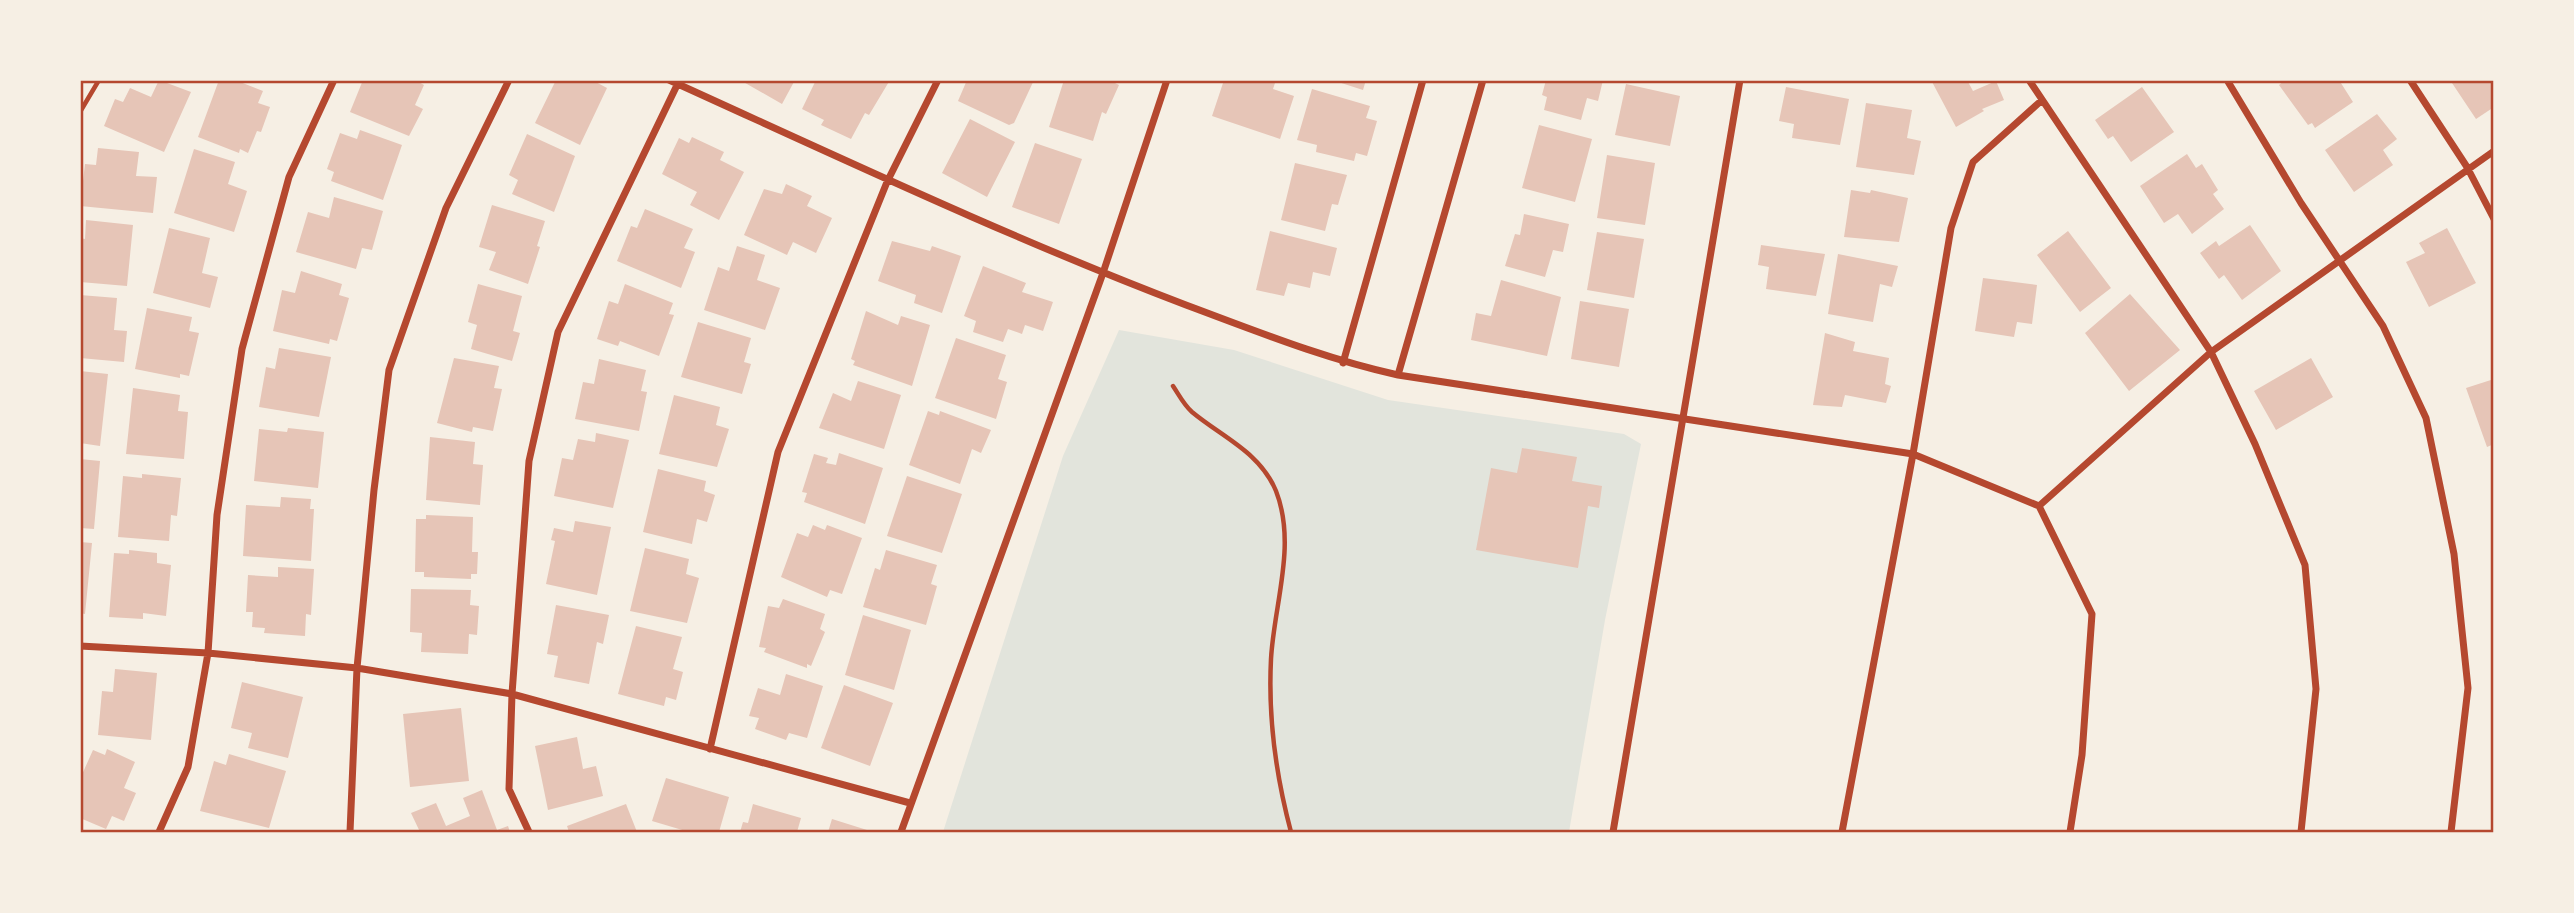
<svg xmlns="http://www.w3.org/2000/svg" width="2574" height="913" font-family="Manrope,sans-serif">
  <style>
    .green { fill: #e2e4dc }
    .building { fill: #e6c5b7 }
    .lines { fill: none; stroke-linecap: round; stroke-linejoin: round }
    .path { stroke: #b5482f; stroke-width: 4.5 }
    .minor { stroke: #b5482f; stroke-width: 7 }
    .neatline { fill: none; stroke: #b5482f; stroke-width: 2.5 }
  </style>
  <rect width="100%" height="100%" fill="#f6efe4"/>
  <path class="green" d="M1119,330L1234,350L1388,400L1624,434L1641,444L1605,620L1569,832H943L1063,456Z"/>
  <path class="building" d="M159,80L191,92L164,152L104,126L115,99L123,102L130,88L151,97Z
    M219,80H235L263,91L258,103L270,107L261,132L257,131L248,153L240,149L239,153L198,137Z
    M363,80H415L424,85L415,105L423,109L409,136L350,112Z
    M556,80H592L607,88L580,145L535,123Z
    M740,80H795L782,104Z
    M816,80H890L869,115L865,113L851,139L821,125L824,120L802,109Z
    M967,80H1034L1014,123L1009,125L958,101Z
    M1064,80H1109L1119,85L1106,114L1102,112L1093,141L1049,127Z
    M1224,80H1267L1275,83L1273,89L1294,96L1280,139L1212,116Z
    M1332,80H1366L1363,90Z
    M1546,80H1603L1598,101L1587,98L1581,120L1544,110L1547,97L1542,95Z
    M1931,80H1967L1973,91L1996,81L2004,100L1982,109L1984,111L1956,127Z
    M2285,80H2339L2353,102L2315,128L2312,123L2308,125L2279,85Z
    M2450,80H2494V107L2476,119Z
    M1626,84L1680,96L1670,146L1615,135Z
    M1786,87L1849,99L1840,145L1792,138L1794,124L1779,121Z
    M2142,87L2174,132L2131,162L2113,136L2108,139L2095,120Z
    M1312,89L1370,106L1366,118L1377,121L1367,156L1356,153L1354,161L1316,152L1317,145L1297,140Z
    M1866,103L1912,110L1907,138L1921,141L1914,175L1856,167Z
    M2377,114L2397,139L2383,150L2393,165L2354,192L2325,150Z
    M970,119L1015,142L987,197L942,173Z
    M1539,125L1592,139L1575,202L1522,188Z
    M360,130L402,145L383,200L331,181L334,172L327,169L340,133L357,139Z
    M527,134L575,156L554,212L512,194L518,180L509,175Z
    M692,137L724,152L720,160L744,172L719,220L690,205L697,192L662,174L679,138L689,143Z
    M1035,143L1082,159L1059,224L1012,207Z
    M98,148L139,152L136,176L157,177L153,213L80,206L85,164L96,165Z
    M194,149L235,162L228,184L247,191L234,232L174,213Z
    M2187,154L2196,168L2202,164L2218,190L2213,194L2224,209L2192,234L2178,214L2164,223L2140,186Z
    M1607,155L1655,163L1645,225L1597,218Z
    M1295,163L1347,175L1338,205L1332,204L1325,231L1281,220Z
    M786,184L812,196L807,206L832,218L816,253L793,242L787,255L744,235L764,189L782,194Z
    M1851,190L1870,193L1871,190L1908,198L1899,242L1844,237Z
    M334,197L383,211L372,250L362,248L356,269L296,252L308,212L329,218Z
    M492,205L545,221L537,246L540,247L528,284L489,270L496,252L479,247Z
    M645,209L693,229L684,248L695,252L681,288L617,261L631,226L637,228Z
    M1524,214L1569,224L1563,252L1553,250L1545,277L1505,266L1515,234L1520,235Z
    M86,220L133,225L127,286L80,282V238L85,239Z
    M2250,225L2281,271L2242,300L2224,275L2219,279L2200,253L2216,241L2219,246Z
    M169,228L210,238L202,273L218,277L210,308L153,293Z
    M2447,228L2476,283L2429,307L2406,262L2425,253L2419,243Z
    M1270,231L1337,248L1330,276L1313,272L1310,288L1288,283L1284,296L1256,290Z
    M2068,231L2111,288L2080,312L2037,255Z
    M1597,232L1644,239L1634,298L1587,290Z
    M892,241L930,251L932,246L961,256L942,313L914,303L916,295L878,281Z
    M1761,245L1825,254L1816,296L1766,289L1769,267L1758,265Z
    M737,246L765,255L757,280L780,288L765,330L704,310L718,267L729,271Z
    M1838,254L1898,266L1892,287L1880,284L1873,322L1828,314Z
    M983,266L1026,283L1022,292L1053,302L1043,331L1025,325L1022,334L1008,329L1003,342L973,332L976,321L964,316Z
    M301,271L342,284L339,295L349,298L337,341L330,339L329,344L273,331L282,290L295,293Z
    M1983,278L2037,285L2032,324L2017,322L2014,337L1975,331Z
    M1501,280L1561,297L1547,356L1471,340L1476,313L1491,316Z
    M478,284L522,296L513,331L520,333L512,361L471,349L477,325L468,322Z
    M625,284L673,303L669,314L674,315L659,356L620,341L618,346L597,339L609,301L618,304Z
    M2130,294L2180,350L2129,391L2085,333Z
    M80,295L117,298L114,330L127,331L124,362L80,358Z
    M1580,301L1629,309L1619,367L1571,359Z
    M147,308L192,317L189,331L199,333L189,376L180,374V378L135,369Z
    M866,311L898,325L901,316L930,325L912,386L853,365L855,361L851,359Z
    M698,322L751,338L744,362L751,364L742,394L681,377Z
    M1825,333L1855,342L1853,351L1889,358L1885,384L1891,386L1886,403L1845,395L1842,407L1813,405Z
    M956,338L1006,355L998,379L1007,382L996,419L935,398Z
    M279,348L331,357L319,417L259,407L266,367L275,369Z
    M454,358L499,366L494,388L502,389L493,431L473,427L472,432L437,423Z
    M2311,358L2333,397L2276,430L2254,391Z
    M599,359L646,370L641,391L647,392L639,431L575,419L583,382L594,384Z
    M80,371L108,374L100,446L80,443Z
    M2494,379V444L2487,447L2466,388Z
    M858,381L901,395L884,449L819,428L833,393L851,401Z
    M133,388L180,395L178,411L188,412L184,459L126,454Z
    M674,395L720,407L716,425L729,429L717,467L659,454Z
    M928,411L939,415L940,411L991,430L981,453L972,449L960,484L909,465Z
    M288,428L324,432L318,488L254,481L259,429L287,432Z
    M596,433L629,440L613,508L554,496L562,458L573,460L578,439L595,442Z
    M430,437L475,442L473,464L483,465L480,505L426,500Z
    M1522,448L1577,457L1572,481L1602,486L1599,508L1588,506L1578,568L1476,550L1491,468L1517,473Z
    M839,453L883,468L865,524L804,502L807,493L802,492L814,454L828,458L826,463L836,465Z
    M80,459L100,461L94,529L80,528Z
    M658,469L706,481L704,491L715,495L707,522L697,519L692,544L643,532Z
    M142,474L181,478L177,516L171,515L169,541L118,537L123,476L142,478Z
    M907,476L962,494L942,553L887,536Z
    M281,497L311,499L310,509H314L311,561L243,556L246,505L280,507Z
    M426,515L473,517L472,552H478L477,574H471V579L424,577V572H415L416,519H426Z
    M575,521L611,527L597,595L546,584L555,541L551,540L554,528L573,532Z
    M813,525L825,530L827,525L862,538L842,594L830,590L827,597L781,577L797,533L808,537Z
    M80,542L92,543L85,614L80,613Z
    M645,548L689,559L686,574L699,578L687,623L630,611Z
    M129,550L157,553V563L171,565L166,616L143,613V619L109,617L114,553L129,554Z
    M886,550L937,565L931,584L937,586L926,625L863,607L875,568L880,570Z
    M278,567L314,569L311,615L306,614L305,636L264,633L265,628L252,627L253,612H246L248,575L278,577Z
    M411,589L471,590L470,605L479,606L477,635L469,634L468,654L421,652L422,633L410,632Z
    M783,599L825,614L820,629L825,632L811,666L807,664V668L764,652L766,648L759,647L768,606L779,608Z
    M556,605L609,615L603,644L597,642L589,684L554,677L558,656L547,654Z
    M863,615L911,630L894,690L845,675Z
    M636,626L682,637L673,669L683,672L676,700L666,697L664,706L618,694Z
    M115,669L157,673L151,740L98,735L102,691L113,692Z
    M786,674L823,686L807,738L789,733L786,740L755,729L759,718L749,716L758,688L780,695Z
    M242,682L303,697L288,758L248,748L252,733L231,728Z
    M844,685L893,703L870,766L821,748Z
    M461,708L469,781L410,787L403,714Z
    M577,737L583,769L596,766L603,796L548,810L535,746Z
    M107,749L135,762L124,788L136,793L124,821L112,816L106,829L80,818V779L93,750L105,755Z
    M229,754L286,771L269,828L200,811L214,761L226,765Z
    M666,778L729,797L719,832H689L652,821Z
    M482,790L497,830L508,826L510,832H420L411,813L436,803L446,826L470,816L463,798Z
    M626,804L637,832H569L567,826Z
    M753,804L801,818L797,832H740L743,822L748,823Z
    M832,819L867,830L866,832H828Z"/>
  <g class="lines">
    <path class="path" d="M80,112L99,80
      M1173,386C1179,395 1184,405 1192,412C1222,437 1260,452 1276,491C1297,545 1274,604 1271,659C1268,718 1276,776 1291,832"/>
    <path class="minor" d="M669,80C841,158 1010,238 1186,305C1256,331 1325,359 1398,375L1913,454L2039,506
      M2029,80L2211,352L2255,444L2305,565L2316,689L2301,832
      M2227,80L2301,203L2383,326L2426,418L2454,554L2468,688L2451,832
      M2410,80L2467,167L2494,219
      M1343,363L1423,80
      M1398,375L1483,80
      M80,646L208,653L357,668L512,694L910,803
      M710,749L778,452L887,182L938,80
      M159,832L188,767L208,653L217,515L242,349L289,177L334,80
      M350,832L357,668L374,490L389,370L446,208L509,80
      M529,832L509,789L512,694L529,461L558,332L679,81
      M901,832L1103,273L1167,80
      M1613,832L1740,80
      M1842,832L1913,454L1951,228L1973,162L2041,101
      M2070,832L2082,755L2092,614L2039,506L2211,352L2494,151"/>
  </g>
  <rect width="2574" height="913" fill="none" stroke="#f6efe4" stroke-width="164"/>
  <rect x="82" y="82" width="2410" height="749" class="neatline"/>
</svg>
